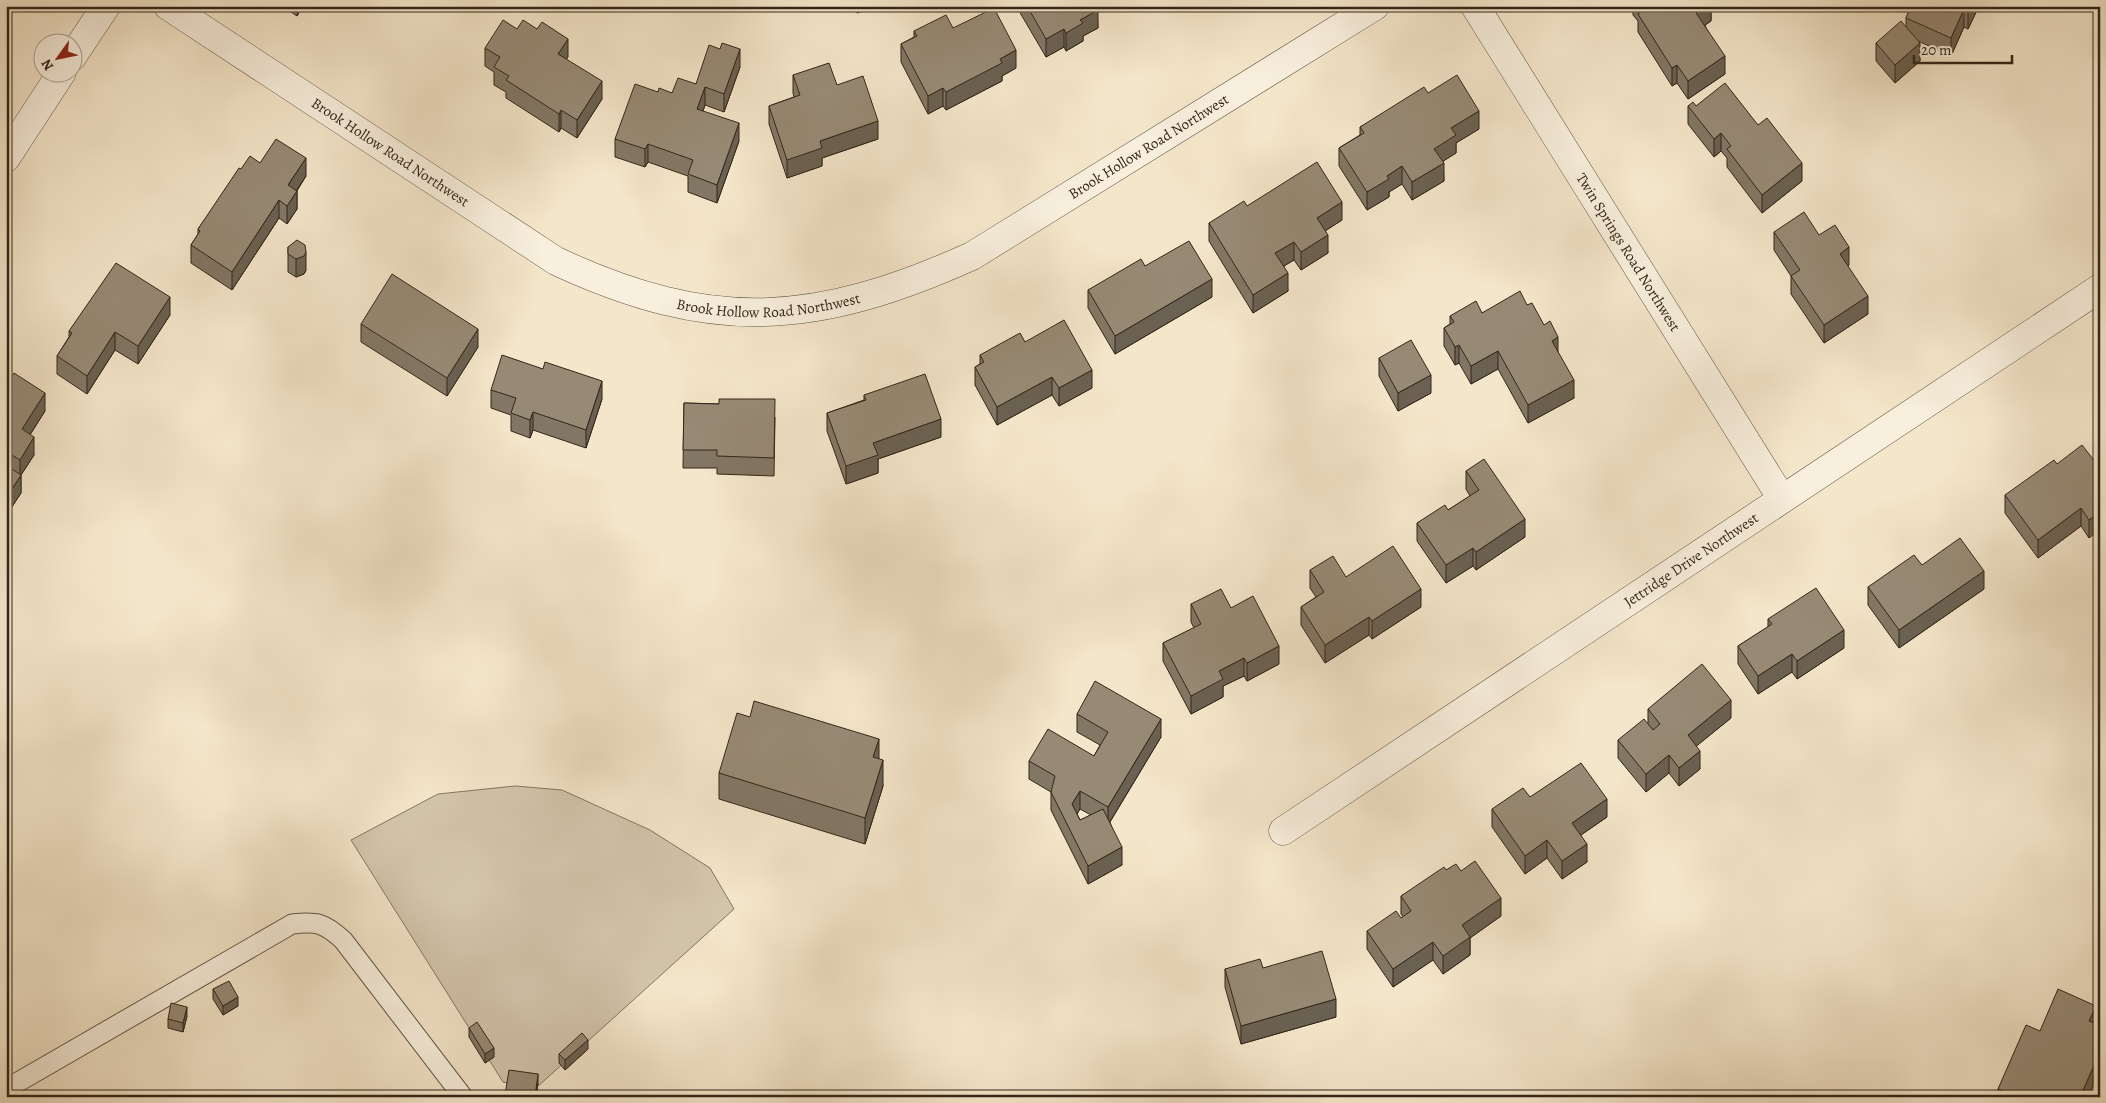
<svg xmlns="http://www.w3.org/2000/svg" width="2106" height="1103" font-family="Alegreya,serif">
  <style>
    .green { fill: #d3c5ac; stroke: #827662 }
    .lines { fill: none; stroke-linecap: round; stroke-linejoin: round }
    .lane-casing { stroke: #625645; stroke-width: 21 }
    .street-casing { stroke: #625645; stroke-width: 29 }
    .lane { stroke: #f8efdd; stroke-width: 19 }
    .street { stroke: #f8efdd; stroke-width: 28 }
    .wall { fill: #827765; stroke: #322619; fill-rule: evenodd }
    .shaded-wall { fill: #6a6152; stroke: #322619 }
    .building { fill: #978a75; stroke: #322619 }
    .labels { text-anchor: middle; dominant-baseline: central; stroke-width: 4; stroke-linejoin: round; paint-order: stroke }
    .street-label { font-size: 15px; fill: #322619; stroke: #f8efdd }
  </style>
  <rect width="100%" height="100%" fill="#f4e6ca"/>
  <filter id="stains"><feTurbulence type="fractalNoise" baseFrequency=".004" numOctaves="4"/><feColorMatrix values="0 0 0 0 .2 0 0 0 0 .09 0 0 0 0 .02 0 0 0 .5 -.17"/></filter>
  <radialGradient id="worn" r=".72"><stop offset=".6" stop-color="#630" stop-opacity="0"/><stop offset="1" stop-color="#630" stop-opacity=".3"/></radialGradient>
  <path class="green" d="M515,786L562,790L650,830L710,868L734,909L536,1088L503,1082L351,840L438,794Z"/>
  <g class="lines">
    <defs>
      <path id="lane" d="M6,1089L292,924C317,921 324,923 343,940L463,1097"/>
      <g id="street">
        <path id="s1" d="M168,6L556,261C713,334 816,326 972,256L1375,6"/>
        <path id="s2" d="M1475,6L1782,499"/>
        <path d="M72,57L106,6"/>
        <path d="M6,158L62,72"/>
        <path id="s3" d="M1283,831L2100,288"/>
      </g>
    </defs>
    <use href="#lane" class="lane-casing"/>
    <use href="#street" class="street-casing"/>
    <use href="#lane" class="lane"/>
    <use href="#street" class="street"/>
  </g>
  <path class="wall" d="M282,6H303L297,16Z
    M855,6H876L857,13Z
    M1019,6H1109L1103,10L1102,7L1097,9L1098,28L1083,36V41L1066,51L1064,47L1046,57L1019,11Z
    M1633,6H1711V21L1705,25L1725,74L1688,99L1677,83L1672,86L1638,32V21L1633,15Z
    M1911,6H1979L1968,29L1964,27L1951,56L1918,41L1920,61L1895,83L1876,61V43L1906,28V18Z
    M953,28L1016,68L1002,76V81L946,110L943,106L928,114L901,62V44L914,37V31Z
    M517,29L568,57L566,59L602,99L577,138L561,128L559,132L506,98V92L494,85V72L485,66V48Z
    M740,67L724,112L705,105L703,111L739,141L717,203L688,192V176L648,162L645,167L615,157V139L658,92L672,93Z
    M793,75L837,85L878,139L822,158V166L787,178L769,124V106L794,97L793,93Z
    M1428,93L1479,129L1456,143V153L1443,161L1444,181L1412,200L1402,184L1389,192V197L1367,210L1339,166V148L1360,135V127Z
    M1688,106H1696L1802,181L1762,213L1727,167V158L1721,151L1714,157L1688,124Z
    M260,163L306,176L297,191V209L287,224L279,218L232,290L191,263V245L198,234V229L241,169Z
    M1342,220L1325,231L1328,253L1301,270L1294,260L1284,266L1288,291L1253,313L1209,241V223Z
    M1774,232L1819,235L1849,265L1848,266L1868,314L1824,343L1791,294V276L1774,250Z
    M288,247L306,270L304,274L296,277L288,272Z
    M1145,266L1212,297L1115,354L1088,308V290Z
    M1527,305L1558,353L1574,398L1528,423L1498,369L1471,384L1459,363L1455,365L1444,346V328L1450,324V316L1482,313Z
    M170,315L138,364L115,350L87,394L57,374V356L69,337V331Z
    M361,324L478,347L447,396L361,342Z
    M1025,342L1092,388L1059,406L1052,395L997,425L975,385V367L980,364V355Z
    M1379,358L1431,393L1398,411L1379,376Z
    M6,386L45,411L30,435L34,455L21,475V493L6,516Z
    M491,390L602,399L586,448L533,430L530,438L511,431V415L491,408Z
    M864,395L941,437L878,459V473L846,484L827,431V413L864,400Z
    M684,403L719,404L775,417L774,476L717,474V468H683Z
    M2100,468L2089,538L2081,526L2038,558L2005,513V495Z
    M1466,471L1525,537L1476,570L1473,566L1446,583L1417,541V523L1448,510L1470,496L1466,489Z
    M1922,565L1984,589L1899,648L1868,605V587Z
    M1310,570L1346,577L1421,607L1372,639L1369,635L1325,663L1301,625V607L1316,597L1310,588Z
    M1191,604L1231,608L1279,664L1247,681L1244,676L1223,686V697L1191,714L1163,661V643L1194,628L1191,622Z
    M1768,619L1844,648L1797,679L1792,672L1758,694L1738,664V646L1768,627Z
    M1648,709L1731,718L1696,746L1700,769L1679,786L1669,773L1646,792L1618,758V740L1648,723Z
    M1077,714L1161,737L1110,822L1122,865L1088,884L1051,810V792L1029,779V761L1094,756L1100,745L1077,732ZM1080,809L1091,815L1080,820L1077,814Z
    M879,759L883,786L865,844L719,799V773Z
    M1530,797L1607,817L1581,835L1587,862L1562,879L1547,858L1525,874L1492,827V809Z
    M1446,870L1461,871L1501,916L1470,938V955L1443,974L1433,960L1393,987L1367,949V931L1403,917L1401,914V896Z
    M1263,968L1336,1017L1241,1044L1225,987V969Z
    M213,989L238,1006L223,1015L213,999Z
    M187,1016L183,1032L168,1028V1019Z
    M2096,1024L2088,1097H1998V1089L2040,1031Z
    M469,1028L494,1057L485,1063L469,1037Z
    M588,1049L565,1070L559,1063V1054Z
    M538,1083L536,1097H505V1095Z"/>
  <path class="shaded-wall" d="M297,6H303L297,16Z
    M857,6H876L857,13Z
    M1089,6H1102V7L1089,14Z
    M1103,6H1109L1103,10Z
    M1706,6H1711V21L1696,31V13Z
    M1970,6H1979L1968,29V11Z
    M1964,9V27L1951,56V38Z
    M1098,10V28L1083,36V41L1066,51V33L1080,20Z
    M1064,29V47L1046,57V39Z
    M568,39V57L558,72V54Z
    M1920,43V61L1895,83V65Z
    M740,49V67L724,112V94Z
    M1016,50V68L1002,76V81L946,110V92L1000,59Z
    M1725,56V74L1688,99V81Z
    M1677,65V83L1672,86V68Z
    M602,81V99L577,138V120Z
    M705,87V105L697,127V109Z
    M943,88V106L928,114V96Z
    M561,110V128L559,132V114Z
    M1479,111V129L1456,143V153L1434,167V149L1451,128Z
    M878,121V139L822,158V166L787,178V160L820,141Z
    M739,123V141L717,203V185Z
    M1721,133V151L1714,157V139Z
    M648,144V162L645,167V149Z
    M306,158V176L288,203V185Z
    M1444,163V181L1412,200V182Z
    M1802,163V181L1762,213V195Z
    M1402,166V184L1389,192V197L1367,210V192L1387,176Z
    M297,191V209L287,224V206Z
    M279,200V218L232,290V272Z
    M1342,202V220L1317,236V218Z
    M1328,235V253L1301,270V252Z
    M1294,242V260L1275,271V253Z
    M1849,247V265L1840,272V254Z
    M306,252V270L304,274L296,277V259Z
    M1288,273V291L1253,313V295Z
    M1212,279V297L1115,354V336Z
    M1868,296V314L1824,343V325Z
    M170,297V315L138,364V346Z
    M478,329V347L447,396V378Z
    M115,332V350L87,394V376Z
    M1558,337V355L1552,341Z
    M1459,345V363L1455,365V347Z
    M1498,351V369L1471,384V366Z
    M1092,370V388L1059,406V388Z
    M1431,375V393L1398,411V393Z
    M1052,377V395L997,425V407Z
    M1574,380V398L1528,423V405Z
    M602,381V399L586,448V430Z
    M45,393V411L22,447V429Z
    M533,412V430L530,438V420Z
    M941,419V437L878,459V473L846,484V466L873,443Z
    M34,437V455L21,475V493L6,516V498L20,477V460Z
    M7,452V470L6,471V453Z
    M2081,508V526L2038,558V540Z
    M2100,512V530L2089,538V520Z
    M1525,519V537L1476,570V552Z
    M1473,548V566L1446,583V565Z
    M1984,571V589L1899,648V630Z
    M1421,589V607L1372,639V621Z
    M1369,617V635L1325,663V645Z
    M1844,630V648L1797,679V661Z
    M1279,646V664L1247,681V663Z
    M1792,654V672L1758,694V676Z
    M1244,658V676L1223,686V697L1191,714V696L1219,671Z
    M1731,700V718L1688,753V735Z
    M1161,719V737L1108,825V807Z
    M879,739V766L873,757Z
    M1700,751V769L1679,786V768Z
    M1669,755V773L1646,792V774Z
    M883,760V786L865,844V818Z
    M1080,791V809L1072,822V804Z
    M1607,799V817L1572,841V823Z
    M1547,840V858L1525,874V856Z
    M1587,844V862L1562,879V861Z
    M1122,847V865L1088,884V866Z
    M1501,898V916L1470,938V955L1443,974V956L1462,925Z
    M1433,942V960L1393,987V969Z
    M238,997V1006L223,1015V1006Z
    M1336,999V1017L1241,1044V1026Z
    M2096,1006V1024L2089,1021Z
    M187,1007V1016L183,1032V1023Z
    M588,1040V1049L565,1070V1060Z
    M494,1048V1057L485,1063V1054Z
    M2100,1052V1070L2088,1097H2080Z
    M538,1074V1083L536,1097H535Z"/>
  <path class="building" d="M1027,6H1096L1098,10L1080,20L1083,23L1066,33L1064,29L1046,39Z
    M1640,6H1706L1696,13L1725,56L1688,81L1677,65L1672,68L1638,14L1643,10Z
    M1911,6H1970L1968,11L1964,9L1951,38L1906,18Z
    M994,8L1016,50L1000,59L1002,63L946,92L943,88L928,96L901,44L917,36L914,31L946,15L953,28Z
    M503,20L517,29L523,20L537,29L542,22L568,39L558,54L602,81L577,120L561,110L559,114L506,80L509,76L494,67L500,57L485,48Z
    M1901,21L1920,43L1895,65L1876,43Z
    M722,43L740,49L724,94L705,87L697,109L739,123L717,185L688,174L693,160L648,144L645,149L615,139L635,84L658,92L659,88L672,93L678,78L696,84L709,45L720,49Z
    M829,63L837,85L863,76L878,121L820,141L822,148L787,160L769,106L800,95L793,75Z
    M1457,75L1479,111L1451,128L1456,135L1434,149L1444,163L1412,182L1402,166L1387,176L1389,179L1367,192L1339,148L1364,133L1360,127L1424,87L1428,93Z
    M1725,83L1758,125L1767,118L1802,163L1762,195L1727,149L1731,146L1721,133L1714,139L1688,106L1693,102L1696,106Z
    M276,139L306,158L288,185L297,191L287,206L279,200L232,272L191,245L200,231L198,229L239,168L241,169L250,156L260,163Z
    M1317,162L1342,202L1317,218L1328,235L1301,252L1294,242L1275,253L1288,273L1253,295L1209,223L1244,201L1247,206Z
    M1804,212L1819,235L1835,225L1849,247L1840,254L1868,296L1824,325L1791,276L1800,270L1774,232Z
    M297,240L305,245L306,252L304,256L296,259L288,254V247Z
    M1189,241L1212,279L1115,336L1088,290L1141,259L1145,266Z
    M116,263L170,297L138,346L115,332L87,376L57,356L72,333L69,331Z
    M392,274L478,329L447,378L361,324Z
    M1520,291L1527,305L1532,303L1544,325L1550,321L1558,337L1552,341L1574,380L1528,405L1498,351L1471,366L1459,345L1455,347L1444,328L1454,322L1450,316L1476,301L1482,313Z
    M1064,320L1092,370L1059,388L1052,377L997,407L975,367L984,362L980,355L1020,333L1025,342Z
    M1411,340L1431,375L1398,393L1379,358Z
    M502,355L543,369L545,362L602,381L586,430L533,412L530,420L511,413L516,398L491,390Z
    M14,373L45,393L22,429L34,437L20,460L7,452L6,453V386Z
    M925,374L941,419L873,443L878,455L846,466L827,413L866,400L864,395Z
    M719,399H775L774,458L717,456V450H683L684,403L719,404Z
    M2082,445L2100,468V512L2089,520L2081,508L2038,540L2005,495L2054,460L2057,464Z
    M1484,459L1525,519L1476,552L1473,548L1446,565L1417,523L1445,505L1448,510L1479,490L1466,471Z
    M6,465L21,475L6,498Z
    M1960,538L1984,571L1899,630L1868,587L1914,555L1922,565Z
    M1393,546L1421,589L1372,621L1369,617L1325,645L1301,607L1324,592L1310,570L1333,556L1346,577Z
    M1816,588L1844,630L1797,661L1792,654L1758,676L1738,646L1772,624L1768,619Z
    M1221,589L1231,608L1253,596L1279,646L1247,663L1244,658L1219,671L1223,679L1191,696L1163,643L1201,624L1191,604Z
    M1702,664L1731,700L1688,735L1700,751L1679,768L1669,755L1646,774L1618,740L1644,719L1653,730L1660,724L1648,709Z
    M1095,681L1161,719L1108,807L1080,791L1072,804L1080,820L1103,809L1122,847L1088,866L1051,792L1055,776L1029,761L1048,729L1094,756L1108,732L1077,714Z
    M754,701L879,739L873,757L883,760L865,818L719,773L737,713L750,717Z
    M1581,763L1607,799L1572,823L1587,844L1562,861L1547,840L1525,856L1492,809L1523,788L1530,797Z
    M1475,861L1501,898L1462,925L1470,937L1443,956L1433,942L1393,969L1367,931L1396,911L1401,918L1411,911L1401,896L1444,867L1446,870L1456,864L1461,871Z
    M1322,951L1336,999L1241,1026L1225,969L1260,959L1263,968Z
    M229,981L238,997L223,1006L213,989Z
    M2058,989L2096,1006L2089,1021L2100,1025V1052L2080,1097H2015L1998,1089L2026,1025L2040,1031Z
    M171,1003L187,1007L183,1023L168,1019Z
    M477,1022L494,1048L485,1054L469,1028Z
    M582,1033L588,1040L565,1060L559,1054Z
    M509,1070L538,1074L535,1097H522L505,1095Z"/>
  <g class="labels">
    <g class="street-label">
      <text stroke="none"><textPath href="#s1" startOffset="1105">Brook Hollow Road Northwest</textPath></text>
      <text stroke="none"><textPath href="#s1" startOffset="266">Brook Hollow Road Northwest</textPath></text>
      <text stroke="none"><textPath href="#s2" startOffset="290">Twin Springs Road Northwest</textPath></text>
      <text stroke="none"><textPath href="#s1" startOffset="685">Brook Hollow Road Northwest</textPath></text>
      <text stroke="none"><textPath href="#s3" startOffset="490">Jettridge Drive Northwest</textPath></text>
    </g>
  </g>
  <rect width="2106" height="1103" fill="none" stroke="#f4e6ca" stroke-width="25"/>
  <rect x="8" y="8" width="2091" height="1088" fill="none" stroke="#322619" stroke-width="2.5"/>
  <rect x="12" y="12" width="2081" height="1078" fill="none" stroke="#322619"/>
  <g transform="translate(58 58) rotate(237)"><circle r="24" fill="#f8efdd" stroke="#a99f8f"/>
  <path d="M0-4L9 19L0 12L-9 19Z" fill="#8f2418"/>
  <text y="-8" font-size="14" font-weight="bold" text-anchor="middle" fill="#322619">N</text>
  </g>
  <path d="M1914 55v8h98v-8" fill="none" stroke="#322619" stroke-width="2.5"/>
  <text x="1921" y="55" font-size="15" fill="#322619" stroke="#f8efdd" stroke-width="4" paint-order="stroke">20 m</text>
  <rect width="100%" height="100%" filter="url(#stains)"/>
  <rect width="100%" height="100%" fill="url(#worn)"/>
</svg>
